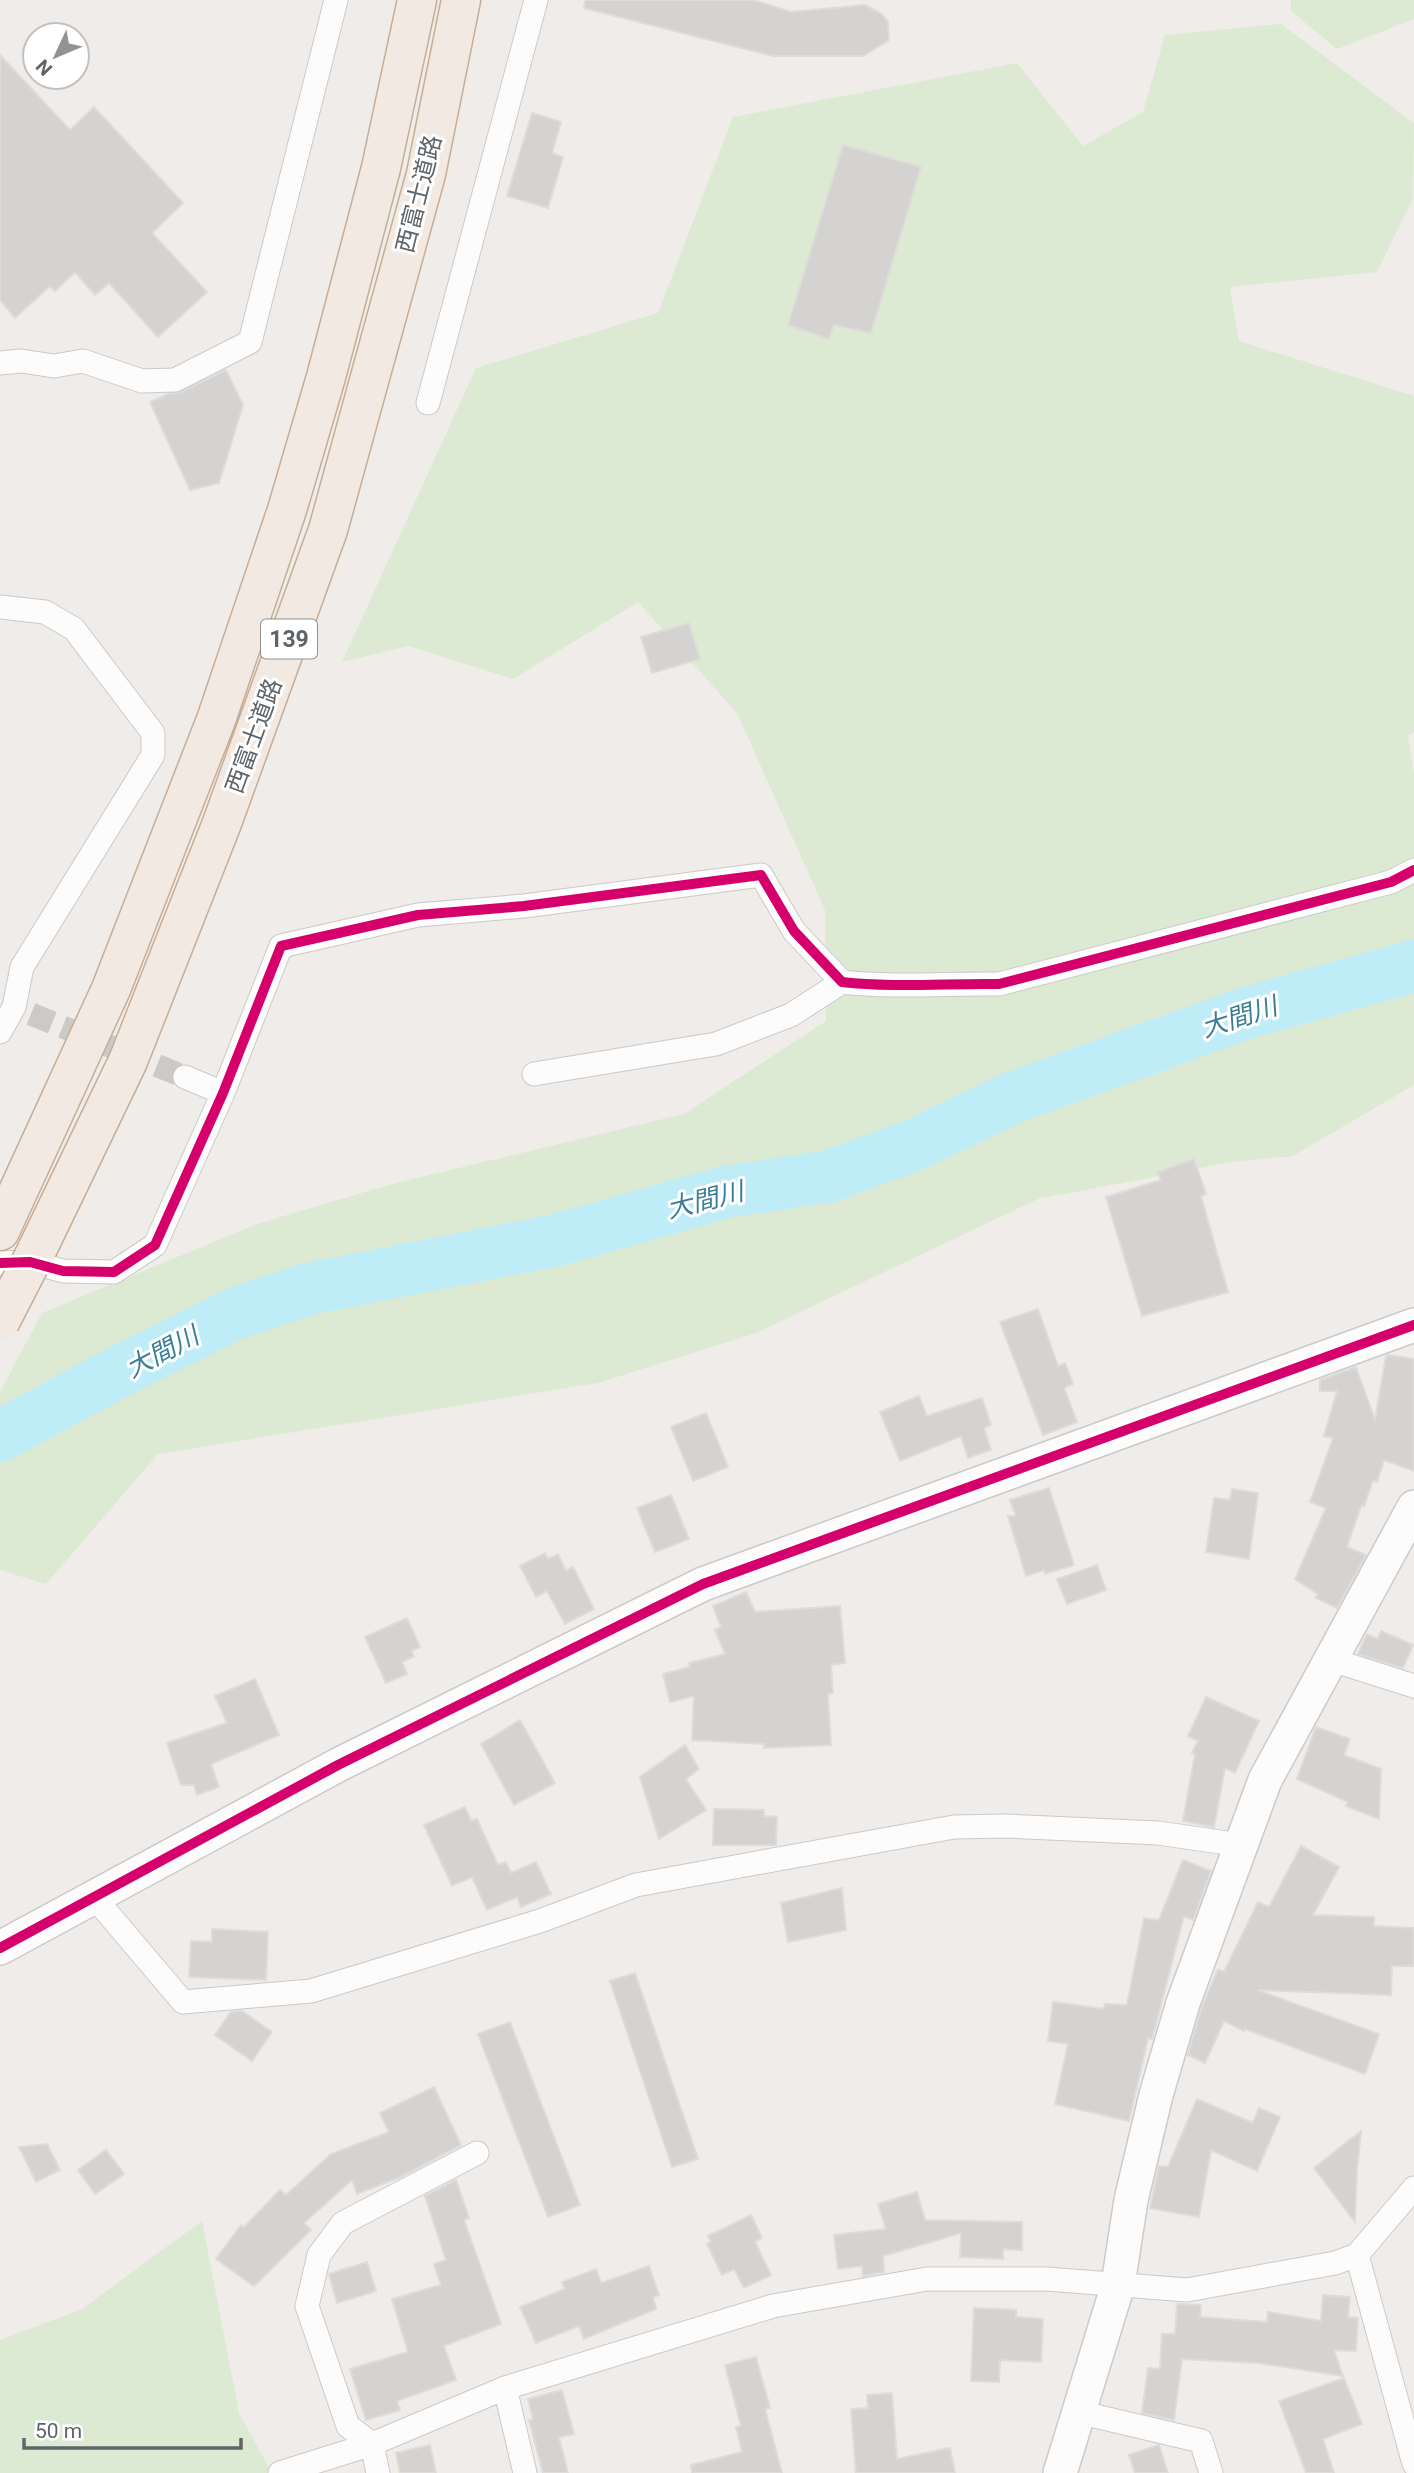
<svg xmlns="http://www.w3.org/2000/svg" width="1414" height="2473" font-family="Roboto,'Noto Sans JP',sans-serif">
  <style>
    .green { fill: #dcead4 }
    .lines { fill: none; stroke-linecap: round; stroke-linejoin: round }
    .river { stroke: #beedf8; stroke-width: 52 }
    .building { fill: #d5d3d2; stroke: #dedbd8; stroke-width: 2 }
    .street-tunnel { stroke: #cbcac9; stroke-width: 23; stroke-dasharray: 23 11; stroke-linecap: butt }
    .street-casing { stroke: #cacaca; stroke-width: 25 }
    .secondary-casing { stroke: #cbcbcb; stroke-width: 36 }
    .highway-casing { stroke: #c7ad95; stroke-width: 41 }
    .street { stroke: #fdfcfc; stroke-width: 23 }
    .secondary { stroke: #fdfcfc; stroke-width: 33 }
    .highway { stroke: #f1e9e2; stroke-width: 38 }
    .highway-bridge-casing { stroke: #c7ad95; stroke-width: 41; stroke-linecap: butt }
    .highway-bridge { stroke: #f1e9e2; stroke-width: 38 }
    .cycleway-casing { stroke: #fff; stroke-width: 15 }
    .cycleway { stroke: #d6006c; stroke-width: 10 }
    .labels { text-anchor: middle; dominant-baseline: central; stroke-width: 6; stroke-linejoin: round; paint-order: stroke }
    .shield { fill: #fff; stroke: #8e9295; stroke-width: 2 }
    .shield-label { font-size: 23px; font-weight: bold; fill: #5e6468 }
    .street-label { font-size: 24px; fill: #5e6468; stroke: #fff }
    .water-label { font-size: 26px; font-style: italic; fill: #3a7e9a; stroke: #fff }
  </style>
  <rect width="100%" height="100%" fill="#efece9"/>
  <path class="green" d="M1291,0H1414V19L1337,49L1291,11Z
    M1281,24L1414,123L1413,198L1377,272L1230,287L1239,341L1414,396V732L1408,736L1414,773V1085L1293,1156L1232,1162L1038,1199L756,1333L598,1383L158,1454L46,1584L0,1570V1392L42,1313L257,1224L392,1184L684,1114L826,1021L825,910L737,713L638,602L513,679L408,646L342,662L476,368L658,313L733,117L1017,63L1083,146L1143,112L1165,35Z
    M202,2221L239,2413L272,2473H0V2340L82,2309Z"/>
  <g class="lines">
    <path class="river" d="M0,1436L120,1371L236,1313L308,1289L557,1240L726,1192L830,1176L914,1145L1014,1097L1249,1012L1414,966"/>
  </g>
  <path class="building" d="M585,0H753L791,12L865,5L882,14L888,22L889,40L863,56H773L584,8Z
    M0,55L70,130L94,107L183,203L152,233L207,292L158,337L109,283L95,295L75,272L55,291L50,286L15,318L0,300Z
    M532,113L561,122L552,153L563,157L548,208L507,196Z
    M843,145L921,167L871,333L834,325L829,339L788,325Z
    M226,370L243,405L219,483L190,490L150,402L168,394L181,392Z
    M689,623L700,659L652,673L641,637Z
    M1194,1159L1206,1194L1201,1196L1228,1292L1142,1316L1106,1197L1161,1180L1158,1172Z
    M1038,1309L1058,1366L1065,1363L1073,1384L1064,1388L1077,1422L1043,1435L1000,1322Z
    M1389,1355L1414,1359V1471L1384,1460L1377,1482L1373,1480L1364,1506H1361L1347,1547L1366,1555L1337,1608L1316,1598L1318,1594L1295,1579L1326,1508L1310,1502L1333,1438L1324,1436L1337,1391H1320V1380L1356,1367L1375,1420L1386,1356Z
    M919,1396L927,1416L982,1398L991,1425L984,1428L991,1450L968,1458L961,1436L900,1461L880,1412Z
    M706,1413L728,1467L693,1481L671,1427Z
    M1049,1488L1074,1565L1045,1574L1044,1570L1026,1576L1008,1516H1016L1010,1500Z
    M1232,1489L1258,1493L1249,1559L1206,1552L1214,1498L1230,1500Z
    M671,1495L689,1539L655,1552L637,1508Z
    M545,1553L548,1559L558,1554L566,1571L573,1567L594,1609L565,1624L547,1591L536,1597L520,1566Z
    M1097,1565L1106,1590L1067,1604L1057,1579Z
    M746,1592L755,1612L840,1606L845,1663L831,1665L833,1693L828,1694L831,1745L764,1748V1744L692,1740L694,1696L670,1702L663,1674L690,1667L689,1663L725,1654L715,1630L721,1627L713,1606Z
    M407,1618L420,1647L411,1651L414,1656L402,1662L407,1674L386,1683L365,1637Z
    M1381,1631L1413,1645L1403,1668L1358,1654L1367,1634L1378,1639Z
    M255,1679L279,1735L211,1764L219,1787L197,1795L194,1785H181L167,1743L227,1723L215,1696Z
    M1206,1697L1259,1721L1235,1773L1225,1768L1214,1827L1183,1821L1195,1754L1192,1753L1198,1741L1188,1736Z
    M520,1720L555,1783L514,1805L481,1744Z
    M1316,1727L1350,1739L1344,1755L1381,1769L1379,1819L1346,1806L1348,1802L1297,1779Z
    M685,1745L699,1769L686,1779L706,1810L659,1839L640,1777Z
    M465,1807L471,1821L477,1819L498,1865L506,1862L511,1873L536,1862L551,1894L521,1907L517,1897L487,1910L472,1877L452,1886L424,1825Z
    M714,1809L764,1810V1816L777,1817L776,1845H713Z
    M1301,1846L1339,1867L1313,1915L1374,1917V1926L1414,1928V1966H1392L1391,1995L1257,1990L1379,2034L1365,2074L1245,2029L1244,2031L1224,2021L1205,2063L1188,2055L1201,2009L1218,1969L1224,1972L1258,1902L1269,1907Z
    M1183,1860L1211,1871L1193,1920L1184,1916L1152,2039L1148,2038L1129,2121L1055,2104L1068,2044L1048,2041L1053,2002L1104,2009L1105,2004L1127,2005L1144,1918L1159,1920Z
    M842,1888L846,1930L788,1942L781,1903Z
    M212,1929L268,1932L266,1980L189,1977L191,1941L212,1942Z
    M635,1973L698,2159L672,2167L610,1981Z
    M242,2011L272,2032L252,2061L215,2035L231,2012Z
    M510,2022L580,2205L548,2217L478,2034Z
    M434,2087L461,2145L400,2177L357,2194L352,2180L304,2223L311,2230L254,2286L216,2259L241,2225L244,2227L280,2190L286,2195L331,2154L389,2132L380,2113Z
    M1197,2099L1253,2123L1259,2108L1280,2117L1257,2171L1211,2150L1199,2217L1150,2208L1159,2166L1168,2167Z
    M1361,2131L1357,2170L1355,2222L1314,2168Z
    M47,2144L60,2170L36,2182L19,2147Z
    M106,2150L124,2174L95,2194L78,2170Z
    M456,2180L469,2218L464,2220L501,2324L444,2346L456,2380L397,2401L400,2410L366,2420L350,2369L408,2352L392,2299L441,2285L434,2264L446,2260L425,2196Z
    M917,2192L925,2220L1022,2222V2250L1003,2249V2259L960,2257L961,2233L883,2256L884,2272L863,2276L862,2266L838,2269L834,2235L886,2229L878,2204Z
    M751,2215L762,2238L755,2242L771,2275L744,2288L734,2269L722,2275L707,2244L711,2242L708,2236Z
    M367,2262L376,2291L337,2303L329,2274Z
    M649,2266L659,2295L653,2297L656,2309L584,2339L579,2326L536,2343L520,2307L565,2289L562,2282L596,2269L601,2283Z
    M1323,2295L1350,2297L1348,2317L1358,2318L1356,2351L1334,2350L1343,2376L1258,2363L1182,2359L1174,2420L1142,2413L1148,2368L1160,2369L1162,2334H1175L1177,2304L1201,2305L1200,2317L1267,2322L1268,2312L1321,2321Z
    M974,2308L1016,2310V2317L1043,2319L1041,2362L1000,2360L999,2382L971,2381Z
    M756,2357L770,2408L765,2409L782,2473H692L691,2465L742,2452L736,2427L741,2426L725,2365Z
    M1344,2378L1362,2424L1323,2439L1334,2473H1306L1279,2401Z
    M562,2390L574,2434L559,2437L568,2473H543L529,2420L533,2419L528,2399Z
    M892,2393L897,2459L950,2448L955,2473H856L851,2409L868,2408L867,2395Z
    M430,2445L436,2473H400L396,2453Z
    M1159,2445L1168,2473H1135L1129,2455Z"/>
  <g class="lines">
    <path class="street-tunnel" d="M31,1014L185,1077"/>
    <defs>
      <path id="street" d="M0,363L21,361L54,366L83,361L142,381L175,380L250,342L336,0
        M428,403L536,0
        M0,607L45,612L74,629L153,733V755L22,967L14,1007L0,1032
        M534,1074L716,1044L791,1015L842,982
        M185,1077L223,1093
        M0,1263L30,1262L63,1271L114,1272L155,1245L223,1093L281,946L418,915L524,906L761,875L794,931L842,982C895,988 947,983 999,984L1391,882L1414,870
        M1329,1659L1414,1686
        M94,1897L183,2002L311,1991L540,1921L636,1885L954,1827L1007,1826L1158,1833L1241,1845
        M1357,2255L1414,2464
        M505,2388L525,2473
        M1078,2412L1201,2441L1211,2473
        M280,2473L372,2444L505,2388L773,2306L927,2279H1047L1187,2290L1335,2263L1357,2255L1414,2188
        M378,2473L372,2444L348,2426L307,2306L319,2255L343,2223L477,2153"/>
      <path id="secondary" d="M0,1948L338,1765L703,1584L1414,1325
        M1060,2473L1118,2285L1131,2200L1156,2095L1183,2003L1265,1780L1414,1507"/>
      <path id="highway" d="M0,1231L111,989L216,720L287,510L326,377L381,168L417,0
        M36,1252L128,1061L222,823L328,530L426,174L461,0"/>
    </defs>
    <use href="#street" class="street-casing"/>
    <use href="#secondary" class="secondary-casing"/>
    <use href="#highway" class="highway-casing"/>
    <use href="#street" class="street"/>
    <use href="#secondary" class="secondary"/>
    <use href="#highway" class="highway"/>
    <defs>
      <path id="highway-bridge" d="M0,1322L36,1252"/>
    </defs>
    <use href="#highway-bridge" class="highway-bridge-casing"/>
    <use href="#highway-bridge" class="highway-bridge"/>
    <defs>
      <path id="cycleway" d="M0,1263L30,1262L63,1271L114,1272L155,1245L223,1093L281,946L418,915L524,906L761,875L794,931L842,982C895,988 947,983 999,984L1391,882L1414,870
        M0,1948L338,1765L703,1584L1414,1325"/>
    </defs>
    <use href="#cycleway" class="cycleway-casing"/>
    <use href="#cycleway" class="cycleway"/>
  </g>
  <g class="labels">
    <rect class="shield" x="261" y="619.5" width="56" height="39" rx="5"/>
    <g class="shield-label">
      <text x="289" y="639">139</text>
    </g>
    <g class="street-label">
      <text transform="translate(419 194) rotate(-76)">西富士道路</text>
      <text transform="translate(254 736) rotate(-70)">西富士道路</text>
    </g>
    <g class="water-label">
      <text transform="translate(1239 1017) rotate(-18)">大間川</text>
      <text transform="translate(705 1200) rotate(-14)">大間川</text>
      <text transform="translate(162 1352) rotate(-28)">大間川</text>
    </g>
  </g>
  <g transform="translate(56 56) rotate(226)"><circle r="33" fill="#ffffff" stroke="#bfc1c3" stroke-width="2"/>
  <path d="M0-5L12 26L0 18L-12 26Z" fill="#919495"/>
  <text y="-10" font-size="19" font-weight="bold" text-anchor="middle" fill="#5e6468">N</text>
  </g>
  <path d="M24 2438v10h217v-10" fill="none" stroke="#5e6468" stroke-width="3.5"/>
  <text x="35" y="2438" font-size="21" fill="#5e6468" stroke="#ffffff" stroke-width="5" paint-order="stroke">50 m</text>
</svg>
